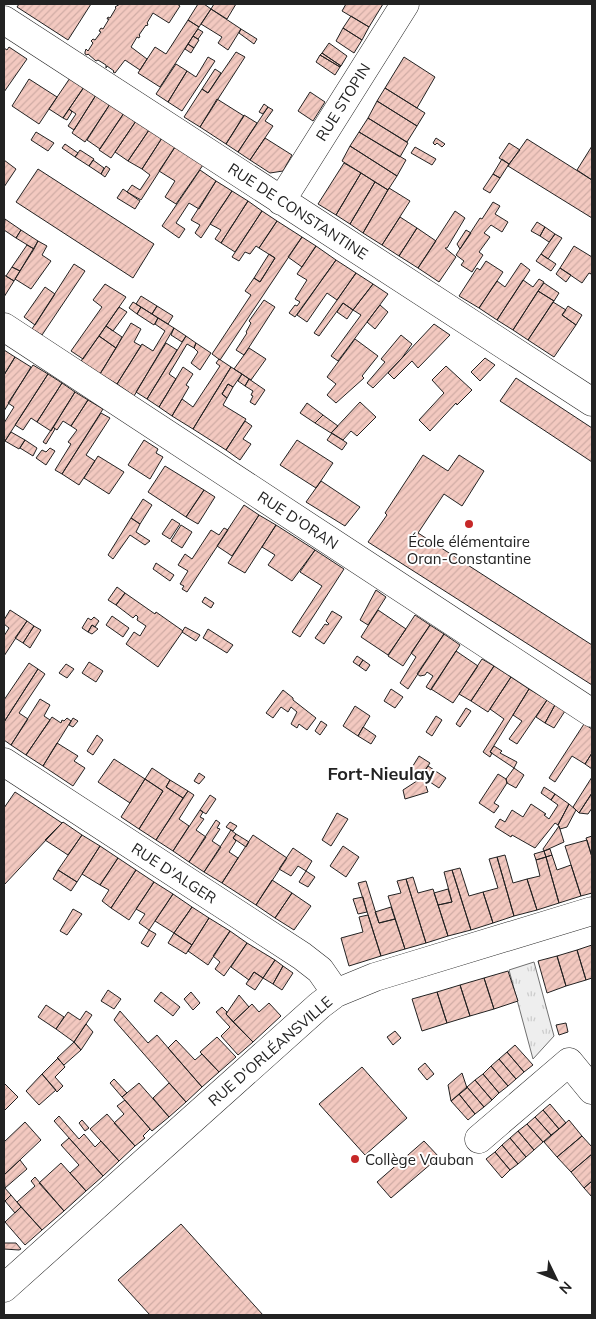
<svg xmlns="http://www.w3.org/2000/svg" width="596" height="1319" font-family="Mulish,sans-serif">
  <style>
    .grass { fill: url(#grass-tufts); stroke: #6f6f6f }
    .building { fill: url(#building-hatch); stroke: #222 }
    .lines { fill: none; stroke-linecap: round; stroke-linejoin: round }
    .minor-casing { stroke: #222; stroke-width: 29 }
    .minor { stroke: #fff; stroke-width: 28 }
    .poi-dot { fill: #c62828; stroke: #fff; stroke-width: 2 }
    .labels { text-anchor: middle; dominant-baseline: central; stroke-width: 4; stroke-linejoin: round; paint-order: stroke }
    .street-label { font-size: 15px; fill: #222; stroke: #fff }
    .poi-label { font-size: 15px; fill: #222; stroke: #fff }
    .quarter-label { font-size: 18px; font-weight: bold; fill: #222; stroke: #fff }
  </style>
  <defs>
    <pattern id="grass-tufts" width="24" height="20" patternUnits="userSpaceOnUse" patternTransform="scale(1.25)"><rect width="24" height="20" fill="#eee"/><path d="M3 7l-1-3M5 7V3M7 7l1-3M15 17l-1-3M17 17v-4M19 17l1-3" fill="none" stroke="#ccc"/></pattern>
    <pattern id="building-hatch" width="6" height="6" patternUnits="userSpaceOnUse" patternTransform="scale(1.25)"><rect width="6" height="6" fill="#f3c9c0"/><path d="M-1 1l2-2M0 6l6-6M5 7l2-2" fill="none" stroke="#d0aca5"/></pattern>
  </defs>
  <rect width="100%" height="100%" fill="#fff"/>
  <path class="grass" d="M534,962L554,1036L533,1059L509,970Z"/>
  <path class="building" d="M19,4H91L68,40L17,7Z
    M120,4H177L180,6L169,23L153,13L147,23L148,24L147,26L146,25L139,35L140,36L139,38L137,37L131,47L147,59L140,70L125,60L115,73L113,72L114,71L107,66L106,68V65L98,60L96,61L88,54L87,55L85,54V52L86,49L88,51L93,43L91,41L93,39L95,40L101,32L99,31L101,28L103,29L109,19H107L108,17L110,18L116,8L115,7Z
    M198,4H204L211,9L199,27L188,20Z
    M214,4H236L227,19L211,9Z
    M346,4H383L369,27L342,11Z
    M211,9L241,29L228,50L218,43L222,37L201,24Z
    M351,16L369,27L362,40L343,28Z
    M188,20L199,27L160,87L138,73L155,47L166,54Z
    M343,28L362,40L354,53L336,41Z
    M198,29L203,32L198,39L193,36Z
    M241,29L257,39L254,44L239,33Z
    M193,36L199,40L194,48L188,44Z
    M329,43L347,56L341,66L322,53Z
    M188,44L194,48L191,53L185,49Z
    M9,47L27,59L4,92V48L7,50Z
    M236,52L245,57L200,127L184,117L202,89L208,93Z
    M322,53L341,66L340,67L320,55Z
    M320,55L340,67L335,75L316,62Z
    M208,57L215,61L182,111L168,102L187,71L196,77Z
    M404,57L435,77L417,108L385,88Z
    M176,64L187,71L168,102L156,94Z
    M215,69L221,73L208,93L202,89Z
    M70,78L84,87L63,118L49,109Z
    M29,79L57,97L39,124L12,106Z
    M84,87L96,95L74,130L68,126L76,114L69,109Z
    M385,88L425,113L417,126L377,101Z
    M310,92L325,102L313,121L298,111Z
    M96,95L110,104L85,142L72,133Z
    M217,99L244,116L226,144L200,127Z
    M377,101L417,126L407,142L368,118Z
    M110,104L124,113L100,149L87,140Z
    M264,104L268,107L263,114L259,112Z
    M268,107L273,110L265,121L273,126L250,160L238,152Z
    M69,109L72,112L67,120L63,118Z
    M124,113L136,121L111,158L99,150Z
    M244,115L257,123L238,152L226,144Z
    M368,118L408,143L400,157L359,132Z
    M136,121L149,130L128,161L115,152Z
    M149,130L162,138L142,169L128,161Z
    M36,132L54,143L48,151L31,140Z
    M359,132L406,160L397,176L350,146Z
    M162,138L175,147L141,200L127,192L132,185L140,190L150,175L142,169Z
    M265,138L292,155L283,171L270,173L250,160Z
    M436,138L445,144L442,147L437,143L435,145L433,143Z
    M527,139L592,180V218L508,166Z
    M509,143L520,150L509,164L499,158Z
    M65,144L78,153L75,157L62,148Z
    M350,146L397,176L388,190L342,161Z
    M592,146V180L577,170Z
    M175,147L203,165L176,204L165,197L175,181L159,171Z
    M415,147L436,159L432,165L411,153Z
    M80,150L94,159L89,166L75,157Z
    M502,159L509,164L500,178L493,174Z
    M4,160L16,169L4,187Z
    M93,160L104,168L101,174L89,166Z
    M344,163L361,173L336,215L318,204Z
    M106,166L110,169L105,177L101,174Z
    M38,169L154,244L133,278L16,202Z
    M200,170L216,181L199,209L189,203L176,223L185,229L179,238L162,226Z
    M361,173L375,182L350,224L336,215Z
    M493,174L500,178L490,193L483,189Z
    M216,181L232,191L201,238L195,233L200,225L191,220Z
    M375,182L388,190L363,233L350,224Z
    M389,188L410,201L382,245L363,233Z
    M123,189L140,201L135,209L117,198Z
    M232,191L248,201L221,243L215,239L221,230L210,224Z
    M248,201L262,211L235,252L221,243Z
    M493,202L500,206L495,214L508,222L502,232L491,225L484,233L490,237L479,252L483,255L472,272L461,265L464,261L456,255L480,218L482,219Z
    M262,211L277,221L259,248L256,246L250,254L245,252L239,261L232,257Z
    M455,211L465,218L447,248H445L456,257L439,282L418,268Z
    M400,217L417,228L399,256L382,245Z
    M5,219L21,230L16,238L4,230Z
    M277,221L302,237L220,360L212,354L251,295L245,291L254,278L260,282L275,258L259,248Z
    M537,222L545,227L540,236L531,231Z
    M545,227L555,234L549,242L540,236Z
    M417,228L436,241L418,268L399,256Z
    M21,230L38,241L34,249L16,238Z
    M466,230L471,233L460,249L457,244Z
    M555,234L562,238L548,259L541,254Z
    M302,237L316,246L302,267L288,257Z
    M38,241L47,246L42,255L51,261L31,289L15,279Z
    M27,245L34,249L20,271L12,267Z
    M316,246L336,260L295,317L289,313L295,305L297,306L300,302L295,299L307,280L297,274Z
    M574,246L592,257V272L591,274L589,273L582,283L560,268Z
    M269,254L275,258L260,282L254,278Z
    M541,254L556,264L551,271L536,261Z
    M336,260L356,273L337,300L327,293L307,322L297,315Z
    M486,261L503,272L479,308L459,296L477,268L480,270Z
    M521,263L530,270L497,320L479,308L497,281L505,287Z
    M74,264L85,271L42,335L32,329Z
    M12,267L20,271L14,281L6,276Z
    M560,268L571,275L566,282L556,274Z
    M356,273L373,284L353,310L343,303L319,336L314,333Z
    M4,275L14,281L4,297Z
    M539,279L544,282L513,330L497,320L523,280L533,287Z
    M544,283L559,293L554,301L538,291Z
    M105,284L126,297L83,359L71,351L102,307L93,300Z
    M373,284L388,294L338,361L331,356L361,315L353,310Z
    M45,287L55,294L35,325L24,317Z
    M538,291L554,301L528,340L513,330Z
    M141,296L157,306L152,314L136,304Z
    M264,300L275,307L244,355L236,350L247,333L246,332L251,323L249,321Z
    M133,302L141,307L137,314L129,308Z
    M553,302L566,310L562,315L576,325L554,357L528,340Z
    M343,303L353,310L347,319L337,312Z
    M380,305L388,312L375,329L367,322Z
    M157,306L173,316L168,324L152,314Z
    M568,306L582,315L576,325L562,315Z
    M119,307L127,312L113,331L106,326Z
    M141,307L158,318L154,325L137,314Z
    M158,318L174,328L134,396L117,384L142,344L153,351L165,331L155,324Z
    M131,323L141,329L134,342L141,346L117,384L100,374Z
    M434,324L450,335L418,368L412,361L394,379L388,373Z
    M106,326L122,337L116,348L99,336Z
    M174,328L186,336L182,342L171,335Z
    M401,335L412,344L402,358L373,388L367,383L385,362L381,359Z
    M99,336L116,348L100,374L81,361Z
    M186,336L196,343L194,348L187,344L169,374L176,379L159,407L147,399Z
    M355,339L378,356L362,376L364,378L336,403L327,395L336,384L327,377Z
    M166,343L177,350L147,399L136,392Z
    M196,343L211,353L200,370L191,363L198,352L194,348Z
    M249,348L266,359L251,380L234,369Z
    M4,350L15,357L4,375Z
    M15,357L31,367L4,411V375Z
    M485,358L495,365L480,381L471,372Z
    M219,359L231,367L193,429L172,416L182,399L193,407L220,366L216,363Z
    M33,365L48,374L5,441L4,440V423L14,407L8,403Z
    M446,366L472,390L457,405L456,403L430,431L419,420L444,393L432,380Z
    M183,367L193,374L186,385L189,387L172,416L159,407Z
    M231,367L242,374L233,387L228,384L222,394L227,398L223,405L246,419L226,450L193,429Z
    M48,374L62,383L37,422L31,418L23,430L15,425Z
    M242,374L249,379L245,386L238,381Z
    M516,378L592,428V462L500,401Z
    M249,379L265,390L255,405L250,402L253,396L251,395L253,391L245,386Z
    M62,383L75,392L51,431L37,422Z
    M228,384L233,387L227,398L222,394Z
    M75,392L88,400L71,426L63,421L57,430L53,427Z
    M88,400L103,409L62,474L55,470L71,444L68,442L77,430L71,426Z
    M360,402L376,417L357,436L351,431L343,440L331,433Z
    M307,403L323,415L315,423L300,413Z
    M101,413L110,418L86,455L95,461L79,485L62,474Z
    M323,415L338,426L331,433L315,423Z
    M245,421L252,426L243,439L251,444L240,460L226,450Z
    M53,427L55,429L46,444L43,442Z
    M11,432L25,440L19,449L5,441Z
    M332,433L347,443L342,450L327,440Z
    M25,440L37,448L33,456L20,448Z
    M144,440L158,449L156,453L163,457L150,479L128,465Z
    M297,440L333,463L316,488L280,465Z
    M50,448L55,451L46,465L36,458L42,450L46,452Z
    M423,455L448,471L459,455L484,471L462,506L444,494L418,533L592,645V685L368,542L387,515L385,513Z
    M98,456L124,472L109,494L84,478Z
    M165,466L204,490L186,517L148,492Z
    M321,481L360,507L345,526L306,502Z
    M204,490L215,497L198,524L186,517Z
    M143,499L152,505L140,524L131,518Z
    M244,505L259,515L232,556L217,546Z
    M259,515L276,525L245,573L228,563Z
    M131,518L140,524L136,532L150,541L145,545L130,535L113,559L108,555Z
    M172,519L180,524L170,539L162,534Z
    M181,525L192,532L182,548L171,541Z
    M276,525L315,550L292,581L268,565L275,555L262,547Z
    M224,528L228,530L187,592L182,589L184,586L180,584L188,571L178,565L185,554L192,559L211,530L219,535Z
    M315,550L344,569L300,637L292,632L322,586L300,572Z
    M156,563L174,575L170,581L153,569Z
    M117,587L125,593L116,605L108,600Z
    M376,590L386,597L368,625L360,620Z
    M125,593L155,614L156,612L183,631L158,667L126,644L134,632L140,636L146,626L137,620L138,617L136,615L133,618L116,605Z
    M205,597L214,603L211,608L202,602Z
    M10,610L27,621L4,656V636L9,628L4,624V620Z
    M378,610L406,629L388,655L361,637Z
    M332,611L342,617L324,644L315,638L325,624L327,625L329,624L326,621Z
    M415,615L430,625L403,666L388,656Z
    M112,616L129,628L123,637L106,625Z
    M94,617L99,621L95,627L92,625L88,632L82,628L88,618L91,620Z
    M27,621L34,626L23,643L15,638Z
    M92,625L98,629L92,634L88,632Z
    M430,625L444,634L408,689L400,683L416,657L411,653Z
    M34,626L41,630L30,648L23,643Z
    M185,627L200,635L196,641L182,632Z
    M208,629L233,645L227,653L203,638Z
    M444,634L460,645L431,690L426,687L433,676L427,672L425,675L420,676L417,674Z
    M456,651L478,666L453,703L431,689Z
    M357,656L363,660L359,666L353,662Z
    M482,659L494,666L471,701L459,694Z
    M363,660L370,665L366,671L359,666Z
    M89,662L103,671L96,682L82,673Z
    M29,663L38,669L4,722V700Z
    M66,664L74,669L67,678L59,673Z
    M494,666L511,677L488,712L471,701Z
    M38,669L45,674L19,713L28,719L11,745L4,740V722Z
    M511,677L529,689L490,752L492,753L490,757L483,752L504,719L490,709Z
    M391,689L403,697L395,708L384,701Z
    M529,689L547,700L517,744L509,739L522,721L513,715Z
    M283,690L293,698V700L316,718L307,730L299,724L297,728L291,724L297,712L291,707L288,712L281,707L273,718L266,713Z
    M40,699L50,705L44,716L50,720L26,755L11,745Z
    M547,700L555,705L545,723L536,717Z
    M555,705L565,711L554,728L545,723Z
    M355,706L370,716L358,736L343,726Z
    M466,708L471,711L460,727L456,724Z
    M436,716L442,720L432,736L426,732Z
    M52,717L61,723L62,720L64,721L67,718L71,721L43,766L26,755Z
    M73,718L78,721L73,727L69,725Z
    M321,721L327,725L320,735L315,731Z
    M584,724L592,729V753L585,764L572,756L555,782L549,778Z
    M363,727L376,736L371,744L358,736Z
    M97,735L103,740L93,755L87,751Z
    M57,743L78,756L74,761L85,768L73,786L43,766Z
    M494,746L502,751L500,753L517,762L514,768L490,752Z
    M592,753V769L585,764Z
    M419,756L430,763L421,776L411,769Z
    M114,759L145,779L130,803L98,782Z
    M428,766L446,778L439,788L421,776Z
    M152,768L170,780L166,787L183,798L156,840L139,829L163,791L145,779Z
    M514,768L524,775L516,788L507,783L506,779Z
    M199,773L205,777L199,784L194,781Z
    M498,774L506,779L507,783L494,803L499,806L494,813L479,803Z
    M423,777L428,792L405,799L403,790Z
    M592,777V793L579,813L573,807Z
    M145,779L163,791L139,829L121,817Z
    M170,780L188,791L183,798L166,787Z
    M544,787L555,794L551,800L541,793Z
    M188,791L194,795L179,819L189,826L173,851L156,840Z
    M15,792L62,823L4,885V808Z
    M592,793V808L588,814L579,813Z
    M555,794L569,804L558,825L555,823L535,848L512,835L511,837L495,827L500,819L505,822L512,810L523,817L531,804L546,814L544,815L549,819L558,805L551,800Z
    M210,795L216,799L206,814L200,810Z
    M569,804L576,810L567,827L560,829L558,825Z
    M200,810L203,812L200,817L204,819L196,830L206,837L189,862L173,851Z
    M337,813L348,819L331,846L322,840Z
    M216,820L220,823L217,828L220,829L212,841L221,847L204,872L189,862Z
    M63,822L82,835L68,855L45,840Z
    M230,822L237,826L233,831L226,827Z
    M559,826L564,842L544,851L543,849Z
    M231,830L236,834L233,838L236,841L229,852L238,858L222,883L204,872Z
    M236,834L249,842L246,847L233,838Z
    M82,835L100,846L77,882L58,870Z
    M253,835L287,858L256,905L222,883Z
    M592,836V857L586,838Z
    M587,840L592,857V893L581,896L565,846Z
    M100,846L118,858L100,885L82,874Z
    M343,846L359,857L346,877L330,866Z
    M293,848L312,861L306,871L298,866L291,876L279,869Z
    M550,849L552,855L546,857L544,851Z
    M544,851L546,857L536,860L534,854Z
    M505,855L513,883L527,879L537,910L514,916L497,857Z
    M552,855L557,870L571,865L581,896L559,903L546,857Z
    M497,857L514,916L493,923L483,892L498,888L489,859Z
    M546,857L559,903L537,910L527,879L540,876L536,860Z
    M118,858L136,870L111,908L102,901L109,890L100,885Z
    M460,868L469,896L483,892L493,923L471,930L452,870Z
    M58,870L77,882L71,891L53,879Z
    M136,870L154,882L129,920L111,908Z
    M452,870L471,930L448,936L438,905L452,902L444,872Z
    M306,871L315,877L308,887L299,882Z
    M413,877L418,893L433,889L448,936L426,943L406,879Z
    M406,879L426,943L405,949L388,896L401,893L397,881Z
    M272,880L292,893L275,918L256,905Z
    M366,881L379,923L395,919L405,949L381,956L358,883Z
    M154,882L173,894L149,930L139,923L145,914L136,909Z
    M448,889L452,902L438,905L434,893Z
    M292,893L311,906L294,930L275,918Z
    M173,894L192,907L174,933L155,921Z
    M363,897L367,912L358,914L353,899Z
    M192,907L209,918L192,945L174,933Z
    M391,907L395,919L379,923L375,912Z
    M73,909L82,914L67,935L60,931Z
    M368,915L381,956L349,966L341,938L363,932L359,917Z
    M209,918L230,931L208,965L188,951Z
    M149,930L156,934L148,947L141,943Z
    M230,931L247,943L224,976L215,969L220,962L213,956Z
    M174,933L192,945L186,954L168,943Z
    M247,943L275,960L263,978L254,972L249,980L231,967Z
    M592,945V978L586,980L577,950Z
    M577,950L586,980L566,986L557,956Z
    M557,956L566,986L547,993L538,961Z
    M275,960L283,966L273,984L263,978Z
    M283,966L293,973L282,990L273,984Z
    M508,971L518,1001L494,1009L484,978Z
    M254,972L263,978L255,990L246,984Z
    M484,978L494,1009L470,1016L460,985Z
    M460,985L470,1016L447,1023L437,992Z
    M108,990L121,999L114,1009L101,1001Z
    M161,992L180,1007L173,1016L154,1001Z
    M191,992L200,1003L193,1010L184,999Z
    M437,992L447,1023L422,1031L412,999Z
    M239,995L249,1007L233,1022L226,1014Z
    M269,1003L281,1016L253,1042L233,1022L252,1004L259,1012Z
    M46,1005L64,1017L56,1029L38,1017Z
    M222,1007L227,1012L226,1014L253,1042L238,1055L221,1036L230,1027L216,1012Z
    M86,1011L92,1015L74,1042L56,1029L68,1012L80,1020Z
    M120,1011L148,1043L157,1035L202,1087L186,1102L114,1020Z
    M566,1023L568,1032L559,1035L556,1025Z
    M86,1024L93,1032L81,1050L74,1042Z
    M395,1031L401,1038L393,1045L387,1037Z
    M217,1037L236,1057L219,1072L200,1052Z
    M176,1040L195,1060L202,1054L219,1072L202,1087L168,1048Z
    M74,1042L81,1050L64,1065L57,1058Z
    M515,1045L533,1065L524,1072L507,1052Z
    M507,1052L524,1072L516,1079L499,1059Z
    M58,1058L65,1067L55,1077L63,1086L57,1092L42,1074Z
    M499,1059L516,1079L508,1086L491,1066Z
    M425,1063L434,1074L427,1080L418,1069Z
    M491,1066L508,1086L499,1093L483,1074Z
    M362,1067L407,1118L365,1155L319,1104Z
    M462,1073L467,1088L451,1101L448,1085Z
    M42,1074L56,1090L39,1105L26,1091Z
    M483,1074L499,1093L492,1100L475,1080Z
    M114,1079L127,1093L122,1097L110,1083Z
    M475,1080L492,1100L484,1107L467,1087Z
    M4,1083L18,1097L4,1111Z
    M139,1083L169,1117L152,1131L122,1097Z
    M169,1083L186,1102L169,1117L153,1098Z
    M467,1087L484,1107L475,1114L459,1094Z
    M459,1094L475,1114L468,1120L451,1101Z
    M125,1100L150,1129L143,1136L145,1138L135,1146L114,1123L124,1114L117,1106Z
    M550,1104L566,1123L559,1129L543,1110Z
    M543,1110L559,1129L551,1135L535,1117Z
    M107,1114L135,1146L119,1161L90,1129Z
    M59,1116L79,1139L84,1134L95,1147L101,1141L119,1161L103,1176L54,1121Z
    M535,1117L551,1135L543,1142L527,1124Z
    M82,1120L89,1128L85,1131L79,1123Z
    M569,1120L582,1136L557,1157L544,1142Z
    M25,1122L41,1140L4,1175V1142Z
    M527,1124L543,1142L534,1150L518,1131Z
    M518,1131L534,1150L526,1157L510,1138Z
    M582,1136L592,1147V1154L571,1172L557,1157Z
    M69,1138L103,1176L86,1191L70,1173L79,1165L61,1145Z
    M510,1138L526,1157L518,1164L502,1145Z
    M424,1141L439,1157L391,1198L377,1182Z
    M502,1145L518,1164L510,1170L495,1152Z
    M495,1152L510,1170L502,1178L486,1159Z
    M592,1154V1181L584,1188L571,1172Z
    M20,1160L27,1169L5,1188L4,1175Z
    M61,1163L86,1191L64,1211L39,1183Z
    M35,1177L64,1211L42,1230L17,1202L35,1186L31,1181Z
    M592,1181V1197L584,1188Z
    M4,1187L11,1195L5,1201L4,1200Z
    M11,1195L21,1207L15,1213L5,1201Z
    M21,1207L42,1230L25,1245L5,1222Z
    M181,1224L263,1315H150L118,1280Z
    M4,1243H16L21,1249L19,1250L4,1249Z"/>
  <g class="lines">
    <defs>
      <path id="minor" d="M4,20L592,402
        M281,201L405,4
        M4,327L592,713
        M4,762L302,956L320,970L336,993
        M479,1139L569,1062L592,1090
        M4,1288L320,1005L336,993L375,977L592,911"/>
    </defs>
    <use href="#minor" class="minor-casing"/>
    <use href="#minor" class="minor"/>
  </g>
  <g class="poi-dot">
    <circle cx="469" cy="524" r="5"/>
    <circle cx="355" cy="1159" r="5"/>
  </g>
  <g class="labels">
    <g class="street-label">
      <text transform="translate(343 102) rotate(-58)">RUE STOPIN</text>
      <text transform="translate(298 211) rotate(33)">RUE DE CONSTANTINE</text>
      <text transform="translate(298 520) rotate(33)">RUE D'ORAN</text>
      <text transform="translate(174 873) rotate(33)">RUE D'ALGER</text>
      <text transform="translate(270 1051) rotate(-41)">RUE D'ORLÉANSVILLE</text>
    </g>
    <g class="poi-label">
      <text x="469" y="541">École élémentaire<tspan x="469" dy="17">Oran-Constantine</tspan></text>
      <text x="365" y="1159" text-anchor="start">Collège Vauban</text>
    </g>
    <g class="quarter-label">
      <text x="381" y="773">Fort-Nieulay</text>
    </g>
  </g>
  <rect width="596" height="1319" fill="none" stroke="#222222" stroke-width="10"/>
  <g transform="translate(556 1279) rotate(133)" stroke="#ffffff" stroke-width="4" paint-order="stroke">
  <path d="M0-4L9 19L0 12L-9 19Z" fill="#222222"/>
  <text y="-8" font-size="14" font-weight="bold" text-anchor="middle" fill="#222222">N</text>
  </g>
</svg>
